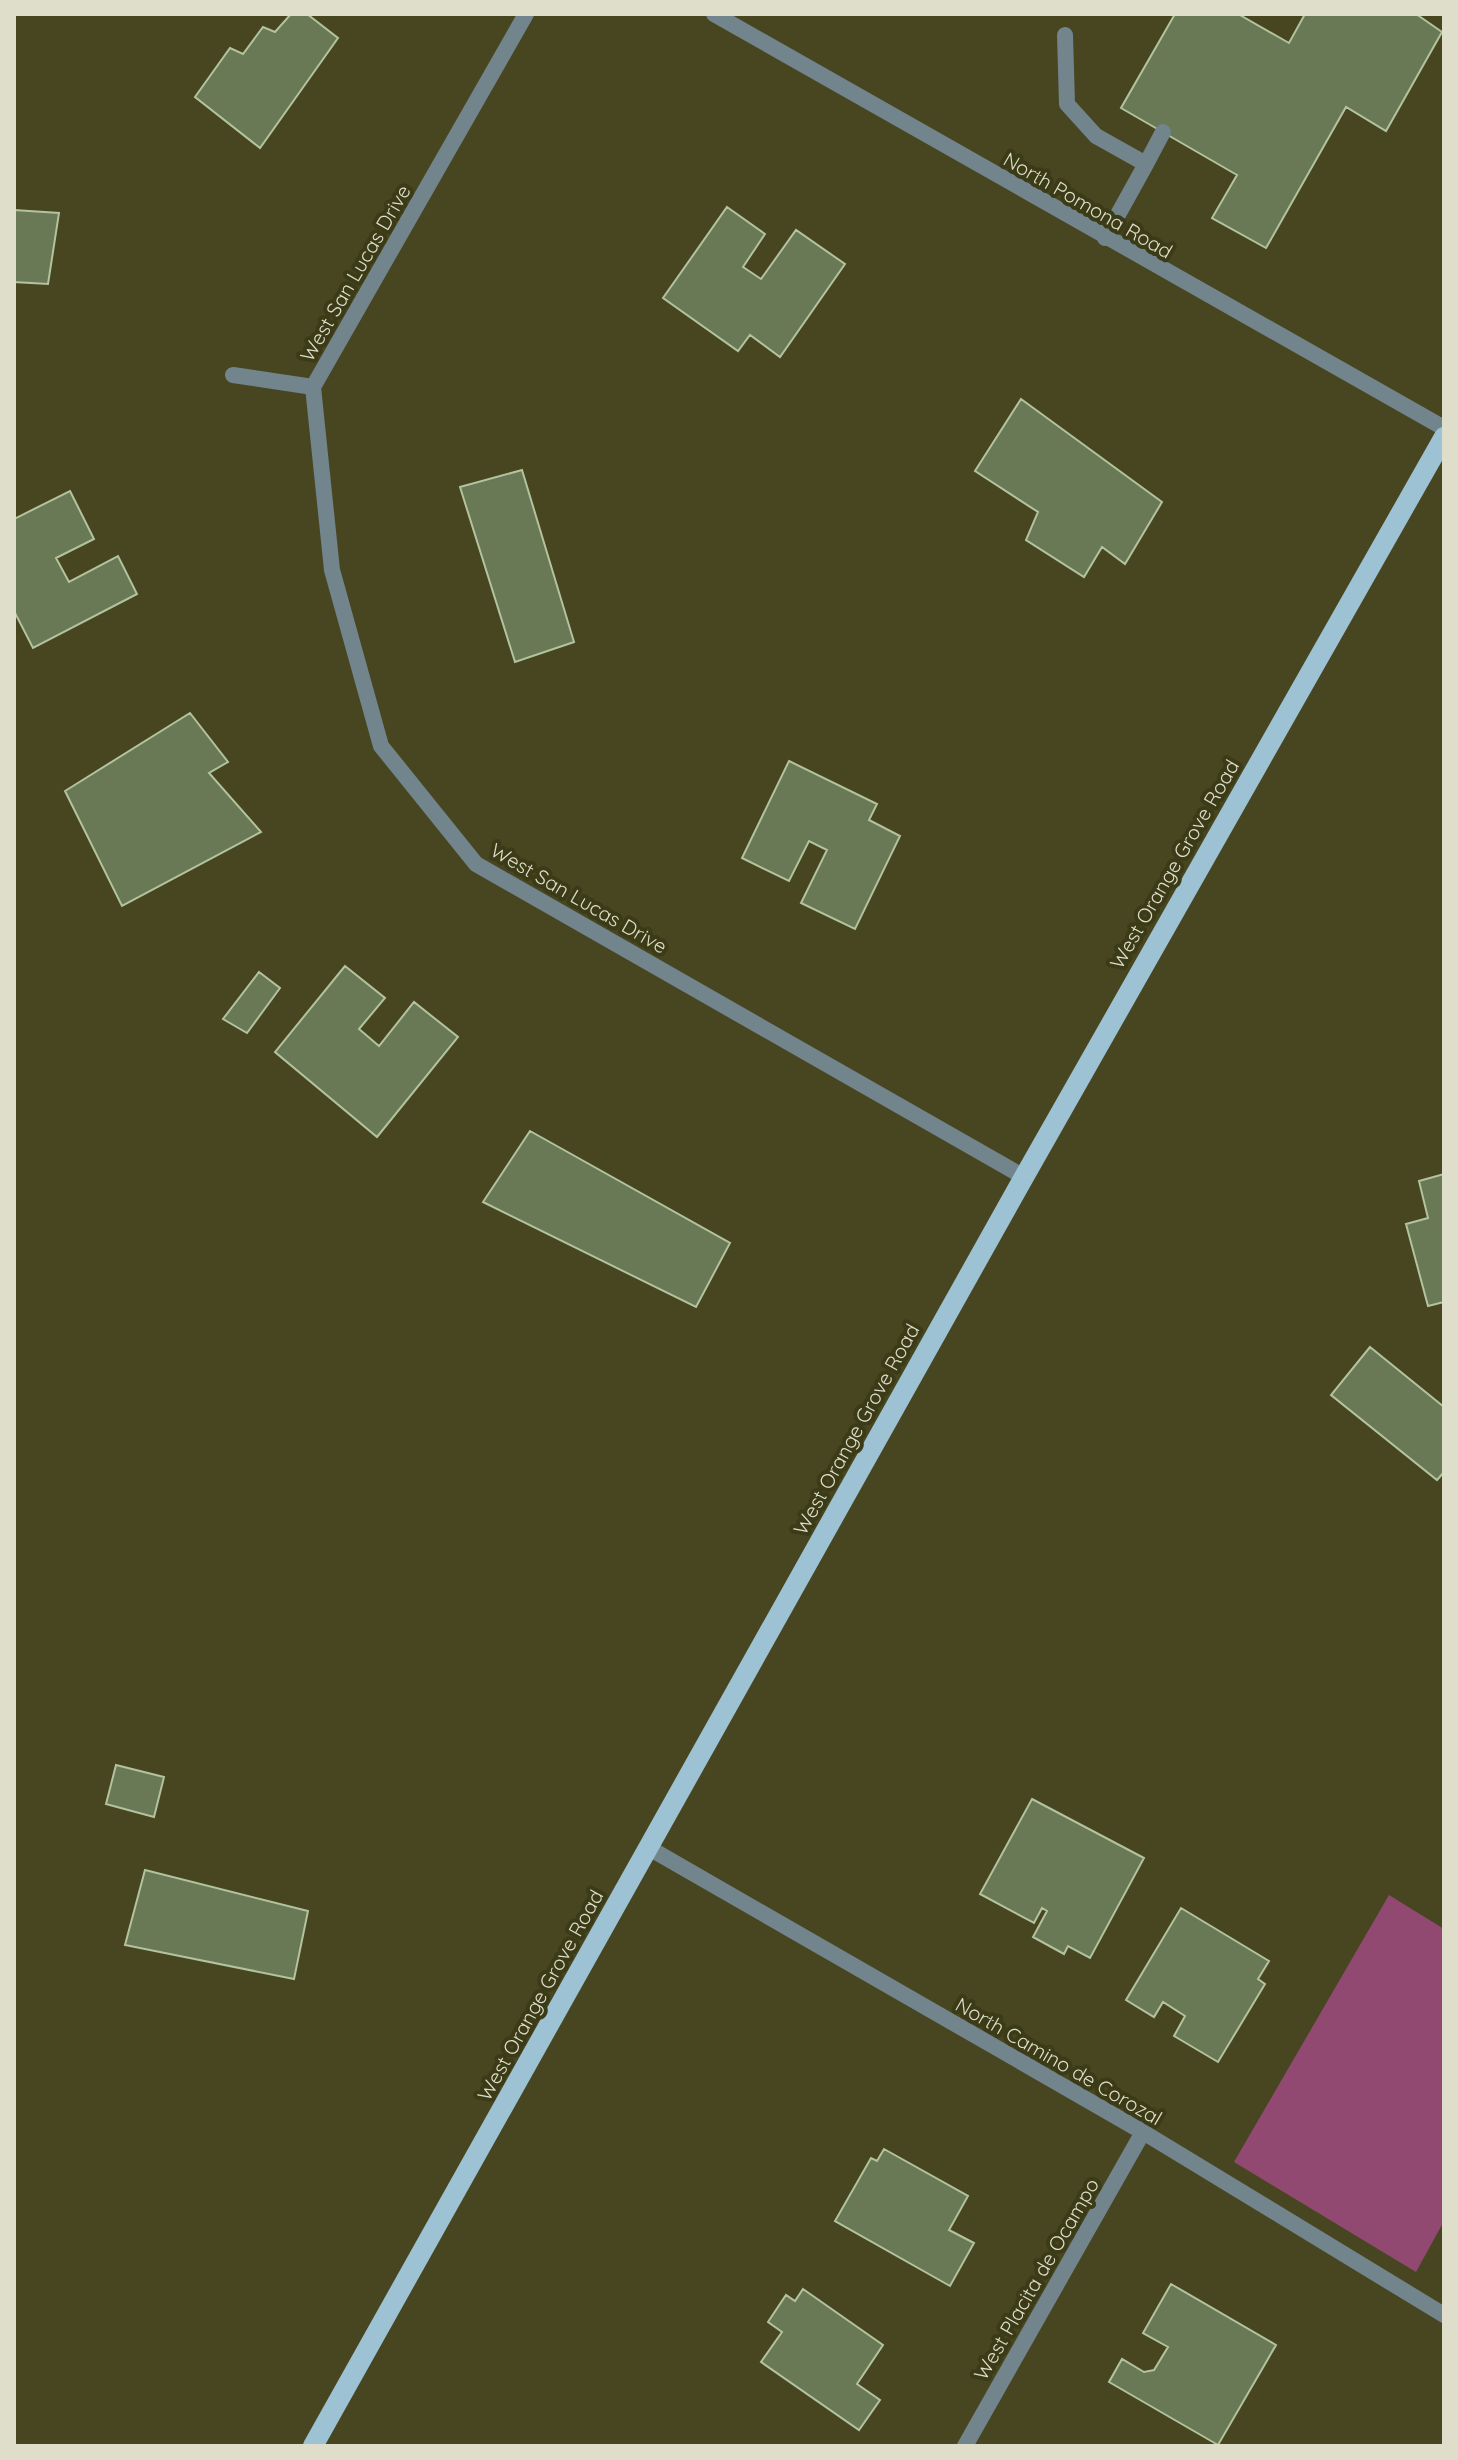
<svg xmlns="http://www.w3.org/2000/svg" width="1458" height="2460" font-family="Quicksand,sans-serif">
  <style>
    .green { fill: #914972 }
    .building { fill: #697855; stroke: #b2c39d; stroke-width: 2 }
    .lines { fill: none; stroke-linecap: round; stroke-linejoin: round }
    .service { stroke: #72848c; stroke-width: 16 }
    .minor { stroke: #72848c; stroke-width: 16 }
    .primary { stroke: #9dc2d3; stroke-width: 20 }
    .labels { text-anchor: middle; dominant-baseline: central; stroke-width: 8; stroke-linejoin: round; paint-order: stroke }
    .street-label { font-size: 20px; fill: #dedeca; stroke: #3c3b17 }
  </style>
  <rect width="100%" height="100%" fill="#474621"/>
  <path class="green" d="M1389,1895L1444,1929V2221L1416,2272L1234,2162Z"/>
  <path class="building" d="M291,14H307L338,38L260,148L195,97L230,48L243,54L263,27L275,32Z
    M1175,14H1238L1289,43L1305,14H1416L1442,32L1386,131L1346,107L1266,248L1212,218L1237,175L1121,108Z
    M727,207L765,234L743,267L761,279L796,230L845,264L780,357L750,335L738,351L663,298Z
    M14,210L59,213L48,284L14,282Z
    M1021,399L1162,502L1125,564L1102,547L1084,577L1026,540L1038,512L975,471Z
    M522,470L574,642L515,662L460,487Z
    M70,491L94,539L56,558L69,582L118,556L137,594L33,648L14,611V519Z
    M190,713L228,762L209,773L261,832L122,906L65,791Z
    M789,761L877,804L869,820L900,836L855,929L801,903L827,850L809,841L789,881L742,858Z
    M345,966L385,998L359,1029L379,1046L414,1002L458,1037L377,1137L275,1052Z
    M259,972L280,988L247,1033L223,1019Z
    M530,1131L730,1243L696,1307L483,1202Z
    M1444,1174V1302L1428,1306L1406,1224L1428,1218L1419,1181Z
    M1370,1347L1444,1407V1472L1437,1480L1331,1395Z
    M116,1765L164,1777L154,1817L106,1804Z
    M1032,1799L1144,1858L1090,1958L1068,1946L1064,1954L1033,1937L1047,1911L1042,1908L1034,1923L980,1894Z
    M145,1870L308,1911L294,1979L125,1945Z
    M1181,1908L1269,1961L1258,1979L1265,1984L1218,2062L1174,2036L1185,2016L1163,2002L1154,2017L1126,2000Z
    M884,2149L968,2196L949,2230L974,2243L950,2286L835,2221L871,2158L877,2161Z
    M1171,2284L1276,2345L1218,2445L1109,2382L1122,2359L1144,2372L1154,2370L1168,2347L1143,2333Z
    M803,2289L883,2345L857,2384L880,2400L859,2430L761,2362L782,2332L768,2322L786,2295L795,2301Z"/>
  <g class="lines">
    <path class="service" d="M1065,35L1067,104L1096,136L1146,164L1105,238
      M1146,164L1163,132"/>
    <path class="minor" d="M526,14L313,387L332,570L381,746L476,864L1024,1177
      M714,14L1444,428
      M233,375L313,387
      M649,1848L1143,2132L1444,2315
      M965,2446L1143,2132"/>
    <path class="primary" d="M313,2446L1024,1177L1444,437"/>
  </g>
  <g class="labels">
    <g class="street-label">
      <text transform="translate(1088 205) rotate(30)">North Pomona Road</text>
      <text transform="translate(355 273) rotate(-60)">West San Lucas Drive</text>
      <text transform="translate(1174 864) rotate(-60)">West Orange Grove Road</text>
      <text transform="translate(579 898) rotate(30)">West San Lucas Drive</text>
      <text transform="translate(856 1429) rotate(-61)">West Orange Grove Road</text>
      <text transform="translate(540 1995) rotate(-61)">West Orange Grove Road</text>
      <text transform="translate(1059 2061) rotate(30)">North Camino de Corozal</text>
      <text transform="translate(1036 2279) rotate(-60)">West Placita de Ocampo</text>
    </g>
  </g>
  <rect width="1458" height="2460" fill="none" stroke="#dedeca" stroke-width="32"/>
</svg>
